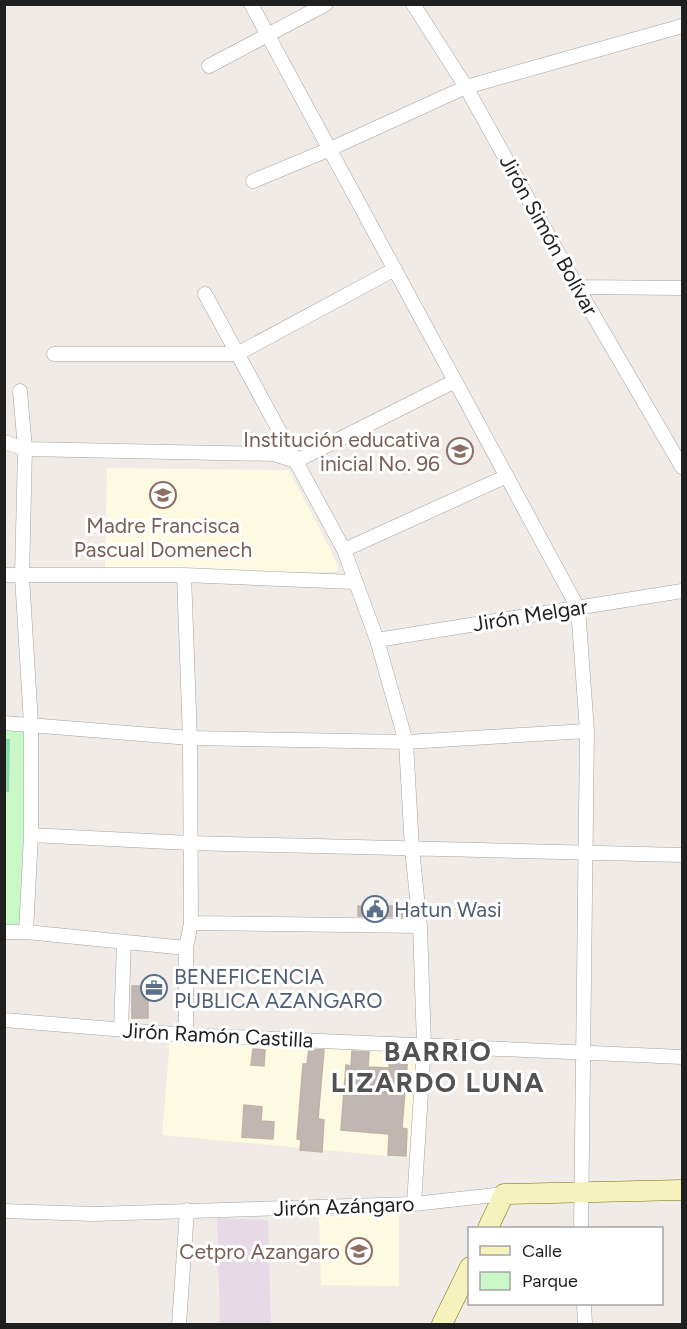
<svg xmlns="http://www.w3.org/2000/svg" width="687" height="1329" font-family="Figtree,sans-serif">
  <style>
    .industrial { fill: #e8d9e7 }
    .education { fill: #fdfae2 }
    .park { fill: #c9f7c6 }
    .pitch { fill: #89dab0 }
    .building { fill: #c0b7b3; stroke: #c0b1a9; stroke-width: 1.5 }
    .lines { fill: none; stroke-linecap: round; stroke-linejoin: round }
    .street-casing { stroke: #a3a3a3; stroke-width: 15 }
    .secondary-casing { stroke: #72700b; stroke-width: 21 }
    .street { stroke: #fff; stroke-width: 14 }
    .secondary { stroke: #f6f2be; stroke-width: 20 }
    .labels { text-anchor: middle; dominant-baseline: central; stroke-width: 6; stroke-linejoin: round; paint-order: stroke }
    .street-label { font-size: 21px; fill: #1f1f1f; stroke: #fff }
    .education-label { font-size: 21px; fill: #785e54; stroke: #fff; text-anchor: end }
    .service-label { font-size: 21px; fill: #4e5e75; stroke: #fff; text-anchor: start }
    .district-label { font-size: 27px; font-weight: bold; letter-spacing: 1.5px; fill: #525252; stroke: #fff }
  </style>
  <rect width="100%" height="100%" fill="#f0ebe6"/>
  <path class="industrial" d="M217,1218L268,1220L271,1324H220Z"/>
  <path class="education" d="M107,468L289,470L339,567L336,572L105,571Z
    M170,1041L418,1049L409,1158L162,1135Z
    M399,1213V1286L321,1285L319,1217Z"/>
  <path class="park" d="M5,723L31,724L26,932L5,931Z"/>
  <path class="pitch" d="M5,739H10L9,792H5Z"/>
  <path class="building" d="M358,906H406V917L358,916Z
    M132,986H148V1018H132Z
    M253,1049L265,1050L264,1066L251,1065Z
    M309,1049L324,1050L318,1119L324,1120L322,1152L300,1150L301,1140L297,1139L303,1064H307Z
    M352,1051L369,1052L368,1067L389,1068L390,1053L408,1054L402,1128L407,1129L406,1156L388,1155L389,1134L341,1130L346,1065L351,1066Z
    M244,1105L262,1107L261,1121L274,1122L273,1139L242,1137Z"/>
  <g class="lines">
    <defs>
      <path id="street" d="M251,4L578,608L587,731L581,1228
        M413,4L466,87L577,287L682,467
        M209,66L326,4
        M253,181L330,149L466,87L682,26
        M577,287L682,288
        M205,294L344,550L377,640L406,742L412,849L420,926L424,1045L414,1204
        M54,354H237L395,269
        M20,391L25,449L22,576L31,724V835L26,932
        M4,442L25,449L274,454L296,461L455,381
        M344,550L507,476
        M4,575H184L354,582
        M184,575L190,738L191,923L186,948V1035
        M377,640L682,591
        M4,723L190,738L406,742L587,731
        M31,835L189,843L682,855
        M191,923L420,926
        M4,932H26L186,948
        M4,1020L186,1035L682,1057
        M121,1030L124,942
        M4,1211L93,1214L414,1204L504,1194
        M584,1304L585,1324
        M179,1324L187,1210"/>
      <path id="secondary" d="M488,1228L504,1194L682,1190
        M442,1324L470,1267"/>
    </defs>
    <use href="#street" class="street-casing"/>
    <use href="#secondary" class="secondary-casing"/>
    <use href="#street" class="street"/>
    <use href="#secondary" class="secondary"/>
  </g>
  <defs>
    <symbol id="school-ring" viewBox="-11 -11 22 22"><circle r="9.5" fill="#fff" stroke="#8d6e63" stroke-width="1.5"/><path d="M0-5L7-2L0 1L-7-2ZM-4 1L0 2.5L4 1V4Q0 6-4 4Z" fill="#8d6e63"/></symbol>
    <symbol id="civic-ring" viewBox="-11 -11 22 22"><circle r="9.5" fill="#fff" stroke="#5c6f8a" stroke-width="1.5"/><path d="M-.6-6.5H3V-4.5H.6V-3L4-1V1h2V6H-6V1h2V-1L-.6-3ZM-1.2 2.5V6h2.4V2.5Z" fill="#5c6f8a"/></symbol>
    <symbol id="office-ring" viewBox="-11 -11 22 22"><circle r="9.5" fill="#fff" stroke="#5c6f8a" stroke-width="1.5"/><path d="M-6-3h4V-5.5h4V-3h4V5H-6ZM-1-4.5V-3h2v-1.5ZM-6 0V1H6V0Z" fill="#5c6f8a"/></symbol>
    <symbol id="university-ring" viewBox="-11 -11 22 22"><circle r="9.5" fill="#fff" stroke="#8d6e63" stroke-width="1.5"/><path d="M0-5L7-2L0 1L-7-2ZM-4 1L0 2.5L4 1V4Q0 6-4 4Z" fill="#8d6e63"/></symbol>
  </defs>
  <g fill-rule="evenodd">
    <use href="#school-ring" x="445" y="436" width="30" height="30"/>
    <use href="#school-ring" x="148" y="480" width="30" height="30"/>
    <use href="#civic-ring" x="360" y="894" width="30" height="30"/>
    <use href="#office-ring" x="139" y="973" width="30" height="30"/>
    <use href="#university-ring" x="344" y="1236" width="30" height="30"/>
  </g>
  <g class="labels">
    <g class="street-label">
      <text transform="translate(549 235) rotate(61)">Jirón Simón Bolívar</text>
      <text transform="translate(530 615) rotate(-9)">Jirón Melgar</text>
      <text transform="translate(218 1035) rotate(3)">Jirón Ramón Castilla</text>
      <text transform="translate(344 1206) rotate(-2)">Jirón Azángaro</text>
    </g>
    <g class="education-label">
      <text x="440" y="439">Institución educativa<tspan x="440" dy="24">inicial No. 96</tspan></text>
      <text x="163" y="525" text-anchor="middle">Madre Francisca<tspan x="163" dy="24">Pascual Domenech</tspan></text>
      <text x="340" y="1251">Cetpro Azangaro</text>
    </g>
    <g class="service-label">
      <text x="394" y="909">Hatun Wasi</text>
      <text x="174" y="976">BENEFICENCIA<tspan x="174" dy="24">PUBLICA AZANGARO</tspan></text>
    </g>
    <g class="district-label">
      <text x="438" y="1051">BARRIO<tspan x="438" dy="31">LIZARDO LUNA</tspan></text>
    </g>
  </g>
  <rect width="687" height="1329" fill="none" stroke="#1f1f1f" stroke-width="12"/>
  <rect x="468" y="1227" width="195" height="78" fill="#ffffff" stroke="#a5a5a5" stroke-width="1.5"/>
  <rect x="480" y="1246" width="30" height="9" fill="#f6f2be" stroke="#a5a5a5" stroke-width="1.5"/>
  <text x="522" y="1257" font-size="18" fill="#1f1f1f">Calle</text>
  <rect x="480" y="1272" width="30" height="18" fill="#c9f7c6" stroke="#a5a5a5" stroke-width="1.5"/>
  <text x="522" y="1287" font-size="18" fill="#1f1f1f">Parque</text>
</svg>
